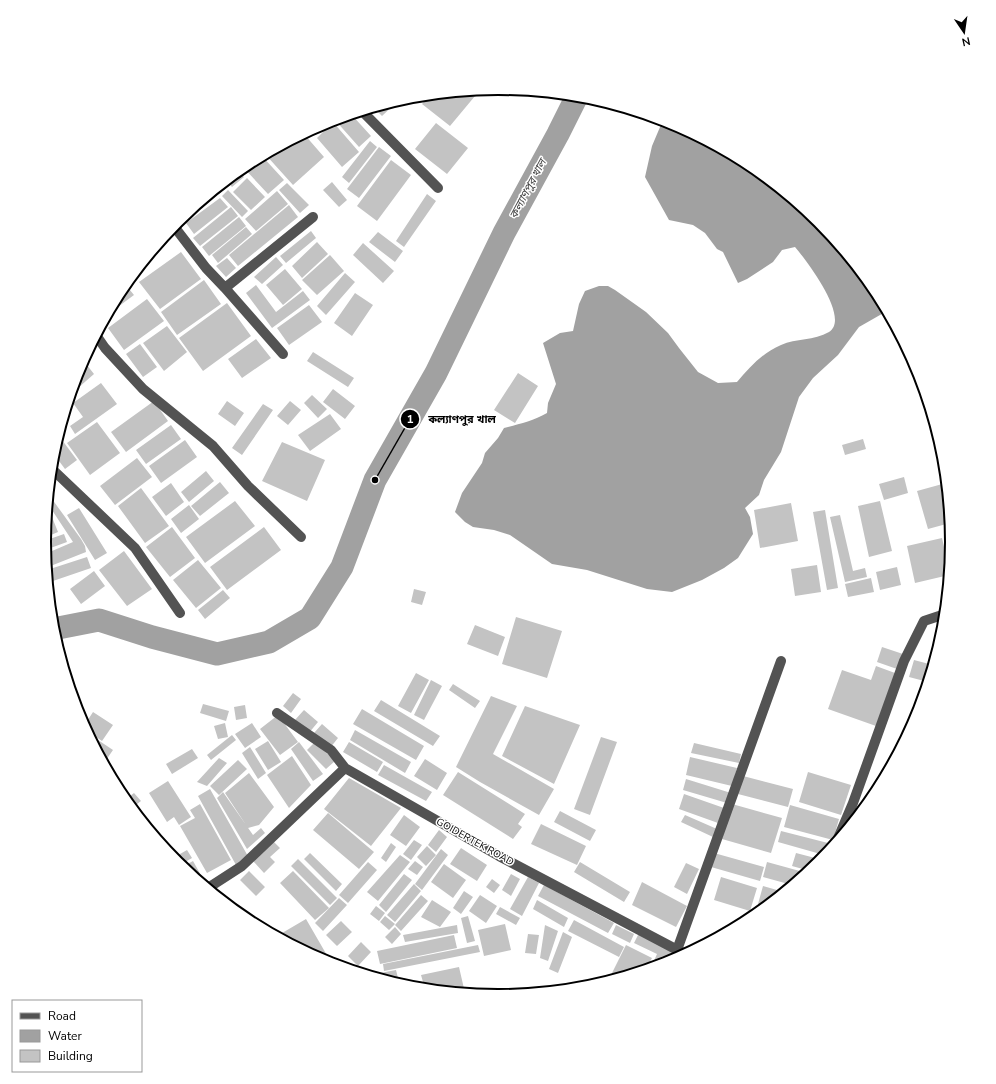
<svg xmlns="http://www.w3.org/2000/svg" width="996" height="1084" font-family="'Nunito Sans','Noto Sans Bengali',sans-serif">
  <style>
    .water { fill: #a1a1a1 }
    .lines { fill: none; stroke-linecap: round; stroke-linejoin: round }
    .canal { stroke: #a1a1a1; stroke-width: 23 }
    .building { fill: #c3c3c3 }
    .minor { stroke: #535353; stroke-width: 10 }
    .labels { text-anchor: middle; dominant-baseline: central; stroke-width: 3; stroke-linejoin: round; paint-order: stroke }
    .street-label { font-size: 10px; fill: #000; stroke: #fff }
    .water-label { font-size: 11px; font-style: italic; fill: #424242; stroke: #fff }
    .rim { fill: none; stroke: #000; stroke-width: 2 }
    .leader { fill: none; stroke: #000; stroke-width: 1.5 }
    .callout-dot { fill: #000; stroke: #fff; stroke-width: 1.5 }
    .mark-label { font-size: 12px; text-anchor: middle; font-weight: bold; fill: #fff }
    .callout-label { font-size: 11px; text-anchor: middle; font-weight: bold; fill: #000; stroke: #fff; stroke-width: 3; stroke-linejoin: round; paint-order: stroke }
  </style>
  <rect width="100%" height="100%" fill="#fff"/>
  <path class="water" d="M663,120L672,123L750,165L819,221L876,290L887,311L859,327L838,355L813,378L799,397L781,452L764,480L759,495L745,508L750,517L753,534L738,558L724,568L702,580L672,592L647,589L587,570L552,564L510,535L494,530L473,527L465,522L455,512L462,493L482,463L485,453L498,438L504,428C519,424 533,421 547,413L548,403L556,384L543,343L560,333L573,331L579,304L585,291L599,286H608L615,290L646,312L668,333L679,348L698,372L718,383L737,382C750,367 762,353 781,345C796,338 814,341 829,332C851,318 806,260 795,247L782,250L773,262L747,279L738,283L723,252L717,249L705,233L693,225L669,220L645,177L652,146Z"/>
  <g class="lines">
    <path class="canal" d="M53,629L99,620L152,637L217,654L269,642L310,618L342,567L375,480L436,373L504,233L558,134L577,96"/>
  </g>
  <path class="building" d="M480,90L450,126L422,104L430,95Z
    M399,100L382,116L374,108Z
    M351,114L371,136L359,147L335,120Z
    M333,122L359,152L342,167L317,138Z
    M436,123L468,148L447,174L415,149Z
    M304,134L324,157L293,185L265,154Z
    M370,141L377,147L349,183L342,177Z
    M379,147L391,156L359,198L347,189Z
    M262,156L284,180L268,194L243,167Z
    M391,160L411,175L377,221L357,206Z
    M238,171L244,177L232,187L226,180Z
    M247,178L265,197L251,210L233,192Z
    M332,182L347,200L339,207L323,190Z
    M224,183L227,186L220,193L216,189Z
    M287,183L309,205L300,213L279,190Z
    M228,190L248,211L242,217L222,196Z
    M277,191L288,204L256,231L245,219Z
    M427,194L436,201L404,247L396,241Z
    M220,198L228,207L194,234L186,223Z
    M289,205L298,217L238,266L229,255Z
    M231,207L238,216L200,246L193,238Z
    M239,217L246,226L209,256L202,247Z
    M246,227L252,234L218,263L212,255Z
    M311,231L316,238L286,263L280,256Z
    M378,232L403,251L395,262L369,242Z
    M165,235L168,240L154,250H153Z
    M317,242L328,254L302,278L292,266Z
    M363,243L394,271L383,283L353,255Z
    M181,252L201,279L160,309L139,282Z
    M330,255L344,271L317,295L302,280Z
    M276,257L283,265L262,284L254,277Z
    M227,258L236,268L226,277L216,266Z
    M285,269L302,289L283,305L266,285Z
    M345,273L355,282L326,315L317,306Z
    M204,280L221,304L177,335L161,312Z
    M125,284L134,295L107,315L121,290Z
    M256,285L276,312L303,291L310,300L272,328L246,293Z
    M355,293L373,305L352,336L334,323Z
    M147,299L164,321L124,350L108,328Z
    M227,303L251,336L203,371L179,338Z
    M309,305L322,322L289,345L277,328Z
    M167,326L187,352L164,371L143,343Z
    M256,339L271,358L242,378L228,359Z
    M140,344L157,367L143,377L126,354Z
    M313,352L354,378L348,387L307,361Z
    M83,360L94,374L70,395L79,368Z
    M518,373L538,386L515,423L494,410Z
    M101,383L117,404L75,434L70,426L83,417L73,403Z
    M333,389L355,406L345,419L323,402Z
    M312,395L327,409L318,418L304,403Z
    M154,401L168,421L126,452L111,432Z
    M227,401L244,413L235,426L218,414Z
    M290,401L301,410L288,425L277,416Z
    M263,404L273,410L242,455L232,448Z
    M330,414L341,429L310,451L298,435Z
    M97,422L120,453L90,475L67,443Z
    M171,425L181,439L146,464L136,450Z
    M59,436L77,460L65,469L53,453L58,437Z
    M863,439L866,449L845,455L842,445Z
    M185,440L197,457L161,483L149,466Z
    M282,442L325,460L307,501L262,481Z
    M137,458L152,477L115,505L100,486Z
    M206,471L214,481L189,502L181,492Z
    M904,477L908,493L884,500L879,484Z
    M220,482L229,493L200,516L191,506Z
    M171,483L184,502L166,516L152,497Z
    M946,483L950,523L928,529L917,491Z
    M141,488L169,526L145,543L118,506Z
    M52,499L81,539L85,546L86,552L48,567L46,561L45,554L73,542L48,504Z
    M235,501L255,526L205,563L186,537Z
    M880,501L892,551L869,557L858,506Z
    M791,503L798,541L760,548L754,510Z
    M189,505L199,519L181,533L171,519Z
    M79,508L107,553L95,560L67,515Z
    M825,510L838,588L827,590L813,512Z
    M840,515L853,571L865,568L867,577L845,582L830,517Z
    M52,517L58,532L44,538L46,520Z
    M172,527L195,558L170,577L146,547Z
    M264,527L281,550L227,590L210,567Z
    M64,534L67,542L45,550L44,541Z
    M942,538L949,569V575L915,583L907,546Z
    M124,551L152,589L127,606L99,570Z
    M87,557L91,568L53,581L50,569Z
    M198,560L221,588L196,608L173,580Z
    M817,565L821,592L795,596L791,569Z
    M897,567L901,585L880,590L876,572Z
    M94,571L105,586L81,604L70,589Z
    M871,578L874,592L848,597L845,584Z
    M414,589L426,592L422,605L411,602Z
    M223,590L230,598L205,619L198,610Z
    M516,617L562,631L547,678L502,664Z
    M475,625L505,637L498,656L467,644Z
    M882,647L903,654L897,669L877,662Z
    M914,660L933,665L928,682L909,677Z
    M876,666L895,673L876,726L828,709L842,670L871,680Z
    M416,673L429,680L411,713L398,706Z
    M431,680L442,686L424,720L414,715Z
    M453,684L480,701L475,708L449,690Z
    M293,693L301,699L291,713L283,706Z
    M491,696L517,706L493,754L554,789L539,815L480,782L456,767Z
    M381,700L440,736L433,746L374,711Z
    M203,704L229,711L226,721L200,713Z
    M245,705L247,718L236,720L234,707Z
    M525,706L580,725L554,784L502,756Z
    M362,709L424,746L416,760L353,724Z
    M304,710L318,722L308,734L294,721Z
    M93,712L113,725L102,741L86,730L84,726Z
    M278,715L298,742L280,755L260,729Z
    M225,723L228,737L218,739L214,726Z
    M252,723L261,737L245,748L235,734Z
    M322,724L338,738L330,748L314,733Z
    M355,730L411,762L405,773L350,740Z
    M89,734L113,750L104,763L92,740Z
    M232,735L236,740L211,760L207,755Z
    M601,737L617,742L590,815L574,809Z
    M268,741L281,762L268,770L255,749Z
    M299,742L323,774L313,781L291,749Z
    M315,742L335,761L326,769L307,750Z
    M349,742L383,762L377,772L343,752Z
    M694,743L741,754L739,763L691,753Z
    M250,747L266,773L258,779L242,753Z
    M192,749L198,758L172,774L166,764Z
    M292,756L311,785L289,808L267,775Z
    M690,757L737,768L732,786L686,775Z
    M219,758L227,763L207,786L197,782Z
    M425,759L447,773L437,790L414,776Z
    M238,760L247,769L219,795L210,786Z
    M384,765L432,792L426,801L378,775Z
    M458,772L525,814L518,824L522,827L513,839L443,795Z
    M808,772L851,785L841,815L799,802Z
    M249,773L274,807L259,825L248,828L225,793Z
    M743,776L793,789L788,807L738,794Z
    M349,778L401,808L371,846L324,809Z
    M686,779L731,793L727,803L683,790Z
    M168,781L191,817L179,825L174,817L167,822L149,793Z
    M210,789L249,858L236,865L198,796Z
    M223,792L253,835L261,828L265,833L247,849L217,798Z
    M134,793L141,801L132,808L125,800Z
    M684,794L724,808L718,823L679,809Z
    M200,804L231,860L207,873L180,826L195,818L190,810Z
    M732,804L782,818L771,853L722,839Z
    M790,805L839,819L833,840L784,827Z
    M560,811L596,830L590,841L554,822Z
    M328,813L374,852L359,869L313,830Z
    M404,815L420,827L406,846L390,835Z
    M685,815L717,829L713,837L681,822Z
    M541,824L586,846L577,865L531,844Z
    M439,830L447,837L436,852L428,845Z
    M781,831L828,843L824,855L778,842Z
    M414,840L422,845L411,860L403,854Z
    M273,841L280,848L270,857L275,862L264,873L253,861Z
    M391,843L396,847L386,862L381,858Z
    M427,846L436,855L426,866L417,857Z
    M461,848L487,865L477,881L450,864Z
    M441,849L448,855L422,890L415,884Z
    M187,850L192,858L180,865L173,858Z
    M310,853L342,884L336,891L304,859Z
    M714,853L764,867L760,881L711,867Z
    M796,853L819,859L818,864L810,871L792,866Z
    M400,855L410,862L378,901L367,892Z
    M298,859L337,898L330,905L291,866Z
    M193,861L202,877L197,879L182,867Z
    M415,861L423,867L417,875L408,869Z
    M368,862L377,870L348,903L339,895Z
    M580,862L630,892L624,902L574,872Z
    M767,862L807,873L792,885L763,877Z
    M686,863L699,869L687,894L674,887Z
    M444,864L466,880L453,898L431,882Z
    M249,871L265,887L256,896L240,880Z
    M293,871L329,908L315,920L280,883Z
    M404,874L412,880L386,912L379,905Z
    M511,874L520,879L511,896L502,890Z
    M528,877L539,883L522,916L510,909Z
    M721,877L757,888L750,911L714,900Z
    M492,879L500,885L494,893L486,887Z
    M642,882L687,906L676,927L632,905Z
    M414,884L421,891L395,922L387,915Z
    M544,885L614,923L608,933L538,896Z
    M763,886L784,892L766,906L758,904Z
    M464,891L473,897L461,914L453,908Z
    M421,895L428,901L401,931L395,925Z
    M480,895L497,906L486,923L469,911Z
    M339,898L347,905L323,931L315,923Z
    M432,900L451,912L440,927L421,917Z
    M537,900L568,918L564,927L533,909Z
    M376,906L385,913L379,921L370,914Z
    M500,907L520,918L516,925L496,914Z
    M755,908L762,910L751,919Z
    M385,916L395,924L389,930L380,922Z
    M468,916L475,941L467,943L461,918Z
    M306,919L332,964L324,961L277,936Z
    M574,920L624,947L619,957L568,931Z
    M341,921L352,932L337,946L326,935Z
    M505,924L511,950L484,956L478,930Z
    M457,925L458,933L405,942L403,935Z
    M545,925L558,931L548,961L540,958Z
    M616,925L634,934L630,943L612,934Z
    M395,927L401,934L392,944L385,937Z
    M563,932L572,937L558,973L549,969Z
    M639,933L680,957L672,962L659,965L653,963L657,954L634,943Z
    M528,934L539,935L536,954L525,953Z
    M454,935L457,948L380,964L377,951Z
    M361,942L371,952L358,966L348,956Z
    M478,945L480,952L384,971L383,964Z
    M626,945L652,958L646,969L608,981Z
    M459,967L465,993L425,989L421,975Z
    M396,970L399,982L397,984L370,975Z"/>
  <g class="lines">
    <path class="minor" d="M362,111L438,188
      M173,225L206,268L225,288L283,354
      M225,288L313,217
      M96,335L105,348L143,389L213,446L248,486L301,537
      M51,468L135,548L180,613
      M277,713L331,750L345,768L499,856L685,954
      M836,843L853,803L904,661L924,621L945,614
      M208,888L242,866L345,768
      M677,950L781,661"/>
  </g>
  <g class="labels">
    <g class="street-label">
      <text transform="translate(475 842) rotate(29)">GOIDERTEK ROAD</text>
    </g>
    <g class="water-label">
      <text transform="translate(528 189) rotate(-62)">কল্যাণপুর খাল</text>
    </g>
  </g>
  <path d="M0 0H996V1084H0ZM51 542a447 447 0 1 1 894 0a447 447 0 1 1-894 0Z" fill="#fff" fill-rule="evenodd"/>
  <path class="rim" d="M51 542a447 447 0 1 1 894 0a447 447 0 1 1-894 0Z"/>
  <path class="leader" d="M375 480L410 419"/>
  <g class="callout-dot">
    <circle cx="375" cy="480" r="4"/>
    <circle cx="410" cy="419" r="10"/>
  </g>
  <g class="mark-label">
    <text x="410" y="423">1</text>
  </g>
  <g class="callout-label">
    <text x="462" y="423">কল্যাণপুর খাল</text>
  </g>
  <rect x="12" y="1000" width="130" height="72" fill="#ffffff" stroke="#999999"/>
  <rect x="20" y="1013" width="20" height="6" fill="#535353" stroke="#999999"/>
  <text x="48" y="1020" font-size="12" fill="#000000">Road</text>
  <rect x="20" y="1030" width="20" height="12" fill="#a1a1a1" stroke="#999999"/>
  <text x="48" y="1040" font-size="12" fill="#000000">Water</text>
  <rect x="20" y="1050" width="20" height="12" fill="#c3c3c3" stroke="#999999"/>
  <text x="48" y="1060" font-size="12" fill="#000000">Building</text>
  <g transform="translate(964 32) rotate(167)" stroke="#ffffff" stroke-width="3" paint-order="stroke">
  <path d="M0-3L7 15L0 10L-7 15Z" fill="#000000"/>
  <text y="-6" font-size="11" font-weight="bold" text-anchor="middle" fill="#000000">N</text>
  </g>
</svg>
